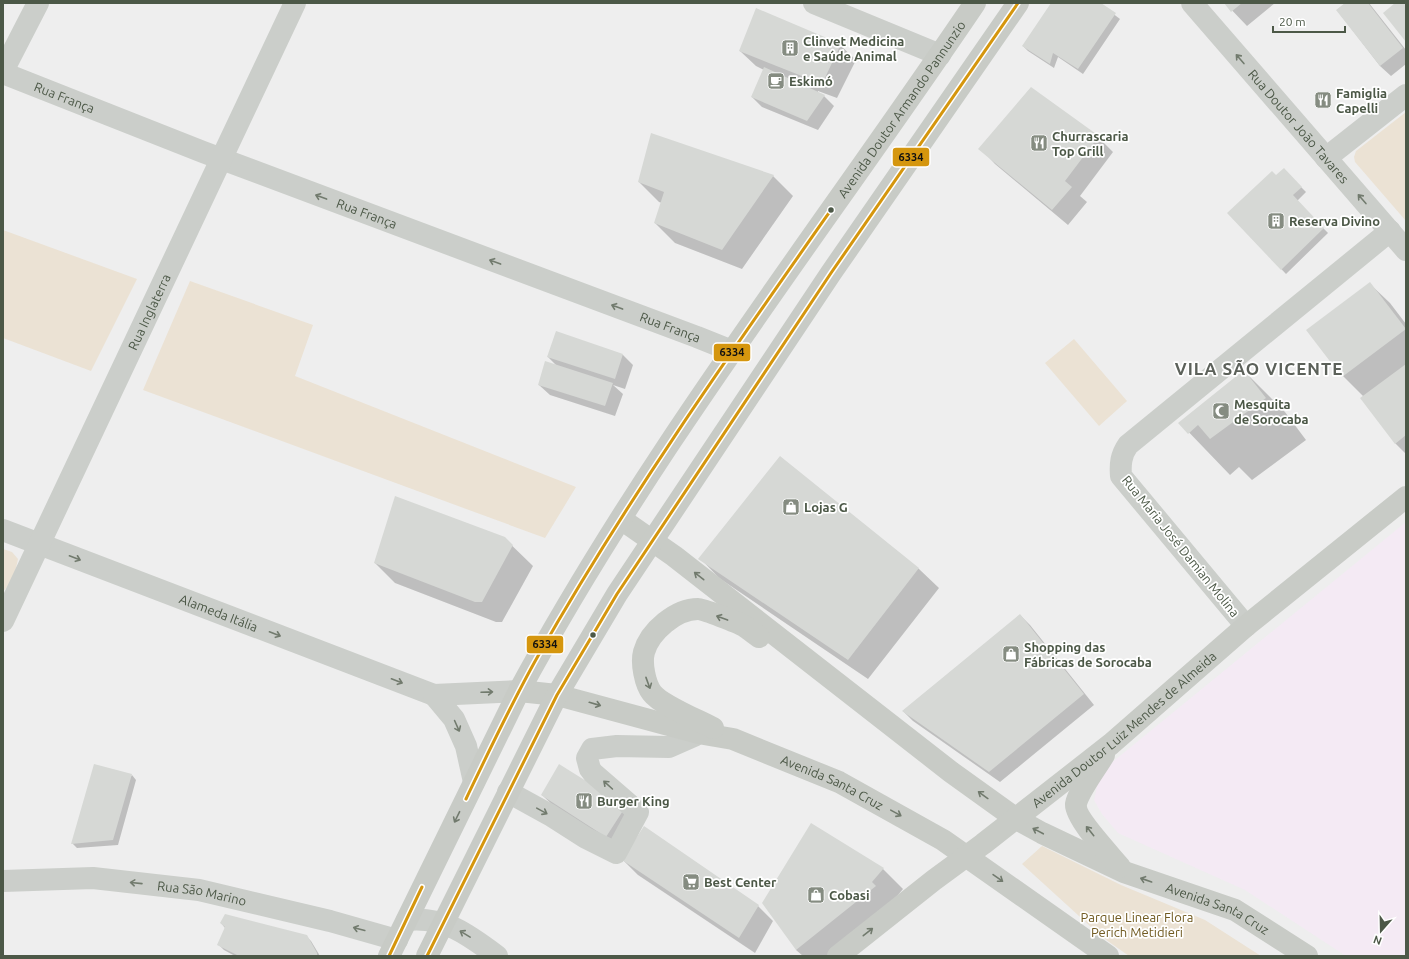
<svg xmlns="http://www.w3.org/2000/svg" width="1409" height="959" font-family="Ubuntu,sans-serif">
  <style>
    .commercial { fill: #f4eaf4 }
    .green { fill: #ebe2d4 }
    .shadow { fill: #0003 }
    .building { fill: #d6d8d5 }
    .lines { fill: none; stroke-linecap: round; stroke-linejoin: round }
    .minor { stroke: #cbceca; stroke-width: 22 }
    .major { stroke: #c8cbc6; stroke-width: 22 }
    .bus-1-casing { stroke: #fff; stroke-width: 6 }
    .bus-1 { stroke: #d5960e; stroke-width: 3 }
    .oneway { stroke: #727b6e }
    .oneway2 { stroke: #717a6d }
    .bus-dot { fill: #4c5847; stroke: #fff; stroke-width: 1.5 }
    .labels { text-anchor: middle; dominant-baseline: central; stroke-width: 3.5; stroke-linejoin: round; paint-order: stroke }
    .poi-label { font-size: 13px; font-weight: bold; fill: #4c5847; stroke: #fff; text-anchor: start }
    .street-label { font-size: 13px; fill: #4c5847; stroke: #fff }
    .park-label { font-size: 13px; fill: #705a20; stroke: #fff }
    .district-label { font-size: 17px; font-weight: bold; letter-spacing: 1px; fill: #5c615a; stroke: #fff }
    .line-badge { stroke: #fff; stroke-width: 1.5 }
    .pale-badge-label { font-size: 11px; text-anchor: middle; font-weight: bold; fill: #111 }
  </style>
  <rect width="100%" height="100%" fill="#eee"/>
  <path class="commercial" d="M1406,522V956H1346L1245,890L1118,833L1102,814L1094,800L1098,782L1104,769Z"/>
  <path class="green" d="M1406,112V221L1355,162L1354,157L1356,151Z
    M3,230L137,279L91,371L3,338Z
    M190,281L313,325L295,376L576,487L545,538L143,390Z
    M1074,339L1127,401L1099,426L1045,363Z
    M3,549L12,552L18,559C16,569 12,585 3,591Z
    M1042,846L1121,885L1205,920L1261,956H1129L1102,937L1022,864Z"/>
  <path class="shadow" d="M1052,3H1099L1120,19L1083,74L1058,57L1054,68L1028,51L1023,46Z
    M1225,3H1275L1247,26Z
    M1346,3H1369L1406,50V64L1391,76L1380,66L1337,10Z
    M840,45L856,60L837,98L818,91V93L824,96L834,106L818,130L762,107L752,97L764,70L756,66L740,51Z
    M1031,88L1098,137L1113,152L1080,196L1087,202L1068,225L995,164L980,148Z
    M1284,170L1306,192L1297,201L1328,233L1286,274L1228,213Z
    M773,176L793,196L742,269L675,243L655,223L662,203L659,202L639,182Z
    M1370,284L1390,303L1406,324V454L1395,443L1364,397L1343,376Z
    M623,355L633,365L625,389L613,385L623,394L615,416L550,395L539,385L558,367L548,357Z
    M1244,371L1285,412L1306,440L1252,480L1239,467L1230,475L1180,423Z
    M780,457L919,569L939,588L868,679L719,578L700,558Z
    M504,538L533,566L502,622H496L395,583L375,563Z
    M1020,615L1030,625L1094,705L1000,782L913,721L903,711Z
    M559,766L641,822L622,852L558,810L542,795Z
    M132,775L136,780L118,845L77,848L72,843Z
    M811,825L883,869L903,889L892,902L833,956H803L796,950Z
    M623,860L758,906L773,921L755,953L638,875Z
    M221,923L306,936L311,941L320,956H235L224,950L219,945L225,928Z"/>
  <path class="building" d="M1051,3H1101L1116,13L1078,69L1053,53L1050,64L1022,46Z
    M1224,3H1242L1231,12Z
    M1345,3H1368L1403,48L1380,66L1336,10Z
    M1395,3H1404L1406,6V42L1383,13Z
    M756,8L841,44L822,84L739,51Z
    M764,67L825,95L807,121L751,97Z
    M1031,87L1099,136L1065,181L1072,187L1052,210L978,149Z
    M651,133L774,175L722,250L654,223L664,192L638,182Z
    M1284,168L1302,187L1293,195L1324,228L1281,270L1227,213L1272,171L1276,175Z
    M1370,282L1406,329L1342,377L1306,330Z
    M556,331L623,354L615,379L547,357Z
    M545,361L613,383L605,406L538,385Z
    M1406,364V435L1395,444L1360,398Z
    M1244,370L1266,398L1210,439L1198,425L1188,434L1178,423Z
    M780,456L919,568L848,660L698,559Z
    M395,496L505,537L513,545L482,602H475L374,563Z
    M1020,614L1084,694L989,772L902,711Z
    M94,764L132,774L113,840L71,844Z
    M559,764L626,806L606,837L541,795Z
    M811,823L884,868L872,882L876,886L796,950L762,903Z
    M644,826L759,905L739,938L622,860Z
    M225,914L307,935L317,953V956H239L217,945L225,927L220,923Z"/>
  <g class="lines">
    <g class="minor">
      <path d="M814,3L940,55"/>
      <path id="s1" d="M1192,3L1406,250"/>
      <path d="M3,71L38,3"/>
      <path id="s2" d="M3,73L203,152L697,337L732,351"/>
      <path d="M1326,158L1406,95"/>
      <path id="s3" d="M3,530L434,695L519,691"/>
      <path id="s4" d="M3,621L295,3"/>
      <path d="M1246,626L1121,476C1120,464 1121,455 1128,445L1390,231"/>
      <path d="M434,695L454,719L466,746L474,782"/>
      <path d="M508,792L550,815L586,838L616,853L638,812L593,773L590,769L587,758L592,749L617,746L669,747L694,736L698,733"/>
      <path id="s5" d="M3,881L93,878L199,890L330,921L397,940"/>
      <path d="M407,920C444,916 469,935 497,956"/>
    </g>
    <g class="major">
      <path id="s6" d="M621,519L674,556L951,772L1015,818L1042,833L1124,872L1235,910L1307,956"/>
      <path id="s7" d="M519,691L557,695L698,733L733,739L839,782L943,840L1108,956"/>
      <path d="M713,728C698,720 661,705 652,693C645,684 641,663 644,652C650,631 676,609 698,609C703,609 739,623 744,626C749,629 754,634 759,637"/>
      <path d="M1104,755C1097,767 1078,792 1076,804C1074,817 1110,855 1120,867"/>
      <path id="s8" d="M389,956L519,691C650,449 821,231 975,3"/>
      <path d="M427,956L557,695L617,594L831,273L1018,3"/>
      <path id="s9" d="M838,956L934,880L983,844L1111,744L1246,626L1406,497"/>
    </g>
    <defs>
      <path id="bus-1" d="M466,799C489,751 512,702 538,656C626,501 729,355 831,210
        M389,956L422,887
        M427,956L557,695L617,594L831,273L1018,3"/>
    </defs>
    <use href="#bus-1" class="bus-1-casing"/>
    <use href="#bus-1" class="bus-1"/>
  </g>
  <defs><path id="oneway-shaft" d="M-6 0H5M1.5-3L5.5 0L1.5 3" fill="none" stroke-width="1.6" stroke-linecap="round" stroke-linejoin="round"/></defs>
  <g class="oneway">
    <use href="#oneway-shaft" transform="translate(1240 59) rotate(-131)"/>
    <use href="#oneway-shaft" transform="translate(321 197) rotate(-160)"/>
    <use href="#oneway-shaft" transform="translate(1362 199) rotate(-131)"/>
    <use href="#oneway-shaft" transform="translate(495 262) rotate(-160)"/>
    <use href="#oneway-shaft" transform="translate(617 307) rotate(-160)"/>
    <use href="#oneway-shaft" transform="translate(75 558) rotate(21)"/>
    <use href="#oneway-shaft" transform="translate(275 634) rotate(21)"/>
    <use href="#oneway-shaft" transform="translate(397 681) rotate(21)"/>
    <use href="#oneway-shaft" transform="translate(487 692) rotate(-2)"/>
    <use href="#oneway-shaft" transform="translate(457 726) rotate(66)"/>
    <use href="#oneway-shaft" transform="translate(608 785) rotate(-138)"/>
    <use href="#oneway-shaft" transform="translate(542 811) rotate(29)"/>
    <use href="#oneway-shaft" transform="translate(136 883) rotate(-174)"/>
    <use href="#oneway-shaft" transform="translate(359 929) rotate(-165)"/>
    <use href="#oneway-shaft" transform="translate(465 934) rotate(-149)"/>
  </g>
  <g class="oneway2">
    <use href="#oneway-shaft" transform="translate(699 576) rotate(-142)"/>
    <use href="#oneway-shaft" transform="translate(722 618) rotate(-160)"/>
    <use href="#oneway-shaft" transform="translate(648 683) rotate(70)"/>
    <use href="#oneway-shaft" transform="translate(595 704) rotate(16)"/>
    <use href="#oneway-shaft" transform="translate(983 795) rotate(-144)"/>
    <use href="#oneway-shaft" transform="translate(896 813) rotate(29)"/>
    <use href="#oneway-shaft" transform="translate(457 817) rotate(116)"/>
    <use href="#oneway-shaft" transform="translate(1038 831) rotate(-152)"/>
    <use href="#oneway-shaft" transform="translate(1090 831) rotate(-129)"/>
    <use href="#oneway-shaft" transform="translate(998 878) rotate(35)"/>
    <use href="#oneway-shaft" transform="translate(1146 880) rotate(-161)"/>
    <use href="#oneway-shaft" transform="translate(868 932) rotate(-38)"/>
  </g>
  <defs>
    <symbol id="building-square" viewBox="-11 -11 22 22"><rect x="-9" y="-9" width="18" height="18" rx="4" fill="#858c81" stroke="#fff"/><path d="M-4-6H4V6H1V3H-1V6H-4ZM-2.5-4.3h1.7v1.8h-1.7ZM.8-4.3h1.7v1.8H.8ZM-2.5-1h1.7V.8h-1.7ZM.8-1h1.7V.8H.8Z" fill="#fff"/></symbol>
    <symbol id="cafe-square" viewBox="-11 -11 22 22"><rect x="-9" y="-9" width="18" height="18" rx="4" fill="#858c81" stroke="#fff"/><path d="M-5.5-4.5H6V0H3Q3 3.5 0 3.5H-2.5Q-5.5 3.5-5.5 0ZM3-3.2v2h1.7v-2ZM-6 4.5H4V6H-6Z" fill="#fff"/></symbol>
    <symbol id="restaurant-square" viewBox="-11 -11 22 22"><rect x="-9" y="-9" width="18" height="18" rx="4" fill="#858c81" stroke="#fff"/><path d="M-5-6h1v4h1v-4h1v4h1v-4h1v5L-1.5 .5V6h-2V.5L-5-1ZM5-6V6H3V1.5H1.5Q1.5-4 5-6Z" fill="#fff"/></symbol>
    <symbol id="mosque-square" viewBox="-11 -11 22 22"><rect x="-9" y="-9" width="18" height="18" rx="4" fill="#858c81" stroke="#fff"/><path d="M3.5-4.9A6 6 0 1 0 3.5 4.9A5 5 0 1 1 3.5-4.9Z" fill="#fff"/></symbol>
    <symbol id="shop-square" viewBox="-11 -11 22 22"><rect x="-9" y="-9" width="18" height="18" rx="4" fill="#858c81" stroke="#fff"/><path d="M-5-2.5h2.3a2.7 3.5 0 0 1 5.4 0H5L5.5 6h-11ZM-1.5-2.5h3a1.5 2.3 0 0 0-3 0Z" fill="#fff"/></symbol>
    <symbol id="supermarket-square" viewBox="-11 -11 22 22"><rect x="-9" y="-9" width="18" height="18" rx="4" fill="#858c81" stroke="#fff"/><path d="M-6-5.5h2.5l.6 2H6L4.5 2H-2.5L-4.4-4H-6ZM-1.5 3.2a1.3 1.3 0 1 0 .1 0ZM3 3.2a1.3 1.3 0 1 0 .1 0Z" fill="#fff"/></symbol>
  </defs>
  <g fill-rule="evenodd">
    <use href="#building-square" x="780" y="38" width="20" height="20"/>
    <use href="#cafe-square" x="766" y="71" width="20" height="20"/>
    <use href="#restaurant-square" x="1313" y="90" width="20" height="20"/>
    <use href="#restaurant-square" x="1029" y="133" width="20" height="20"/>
    <use href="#building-square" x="1266" y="211" width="20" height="20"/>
    <use href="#mosque-square" x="1211" y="401" width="20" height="20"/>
    <use href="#shop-square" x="781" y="497" width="20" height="20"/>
    <use href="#shop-square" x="1001" y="644" width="20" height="20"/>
    <use href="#restaurant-square" x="574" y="791" width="20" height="20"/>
    <use href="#supermarket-square" x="681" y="872" width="20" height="20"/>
    <use href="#shop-square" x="806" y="885" width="20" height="20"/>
  </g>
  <g class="bus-dot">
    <circle cx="831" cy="210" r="3.5"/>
    <circle cx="593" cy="635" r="3.5"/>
  </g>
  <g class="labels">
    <g class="poi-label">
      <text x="803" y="41">Clinvet Medicina<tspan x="803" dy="15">e Saúde Animal</tspan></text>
      <text x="789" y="81">Eskimó</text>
      <text x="1336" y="93">Famiglia<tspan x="1336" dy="15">Capelli</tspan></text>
      <text x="1052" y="136">Churrascaria<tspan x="1052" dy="15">Top Grill</tspan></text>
      <text x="1289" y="221">Reserva Divino</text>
      <text x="1234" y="404">Mesquita<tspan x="1234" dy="15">de Sorocaba</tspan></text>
      <text x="804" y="507">Lojas G</text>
      <text x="1024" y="647">Shopping das<tspan x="1024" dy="15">Fábricas de Sorocaba</tspan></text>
      <text x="597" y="801">Burger King</text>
      <text x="704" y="882">Best Center</text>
      <text x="829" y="895">Cobasi</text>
    </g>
    <g class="street-label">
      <text stroke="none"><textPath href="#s2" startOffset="66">Rua França</textPath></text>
      <text stroke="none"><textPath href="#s8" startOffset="992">Avenida Doutor Armando Pannunzio</textPath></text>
      <text stroke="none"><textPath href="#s1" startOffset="163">Rua Doutor João Tavares</textPath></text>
      <text stroke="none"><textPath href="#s2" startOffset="390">Rua França</textPath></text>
      <text stroke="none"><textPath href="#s4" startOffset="342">Rua Inglaterra</textPath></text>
      <text stroke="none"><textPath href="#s2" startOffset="714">Rua França</textPath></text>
      <text transform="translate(1181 546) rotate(51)">Rua Maria José Damian Molina</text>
      <text stroke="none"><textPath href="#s3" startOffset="231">Alameda Itália</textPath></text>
      <text stroke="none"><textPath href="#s9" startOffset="365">Avenida Doutor Luiz Mendes de Almeida</textPath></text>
      <text stroke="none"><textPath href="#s7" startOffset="328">Avenida Santa Cruz</textPath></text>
      <text stroke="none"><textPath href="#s5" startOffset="200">Rua São Marino</textPath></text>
      <text stroke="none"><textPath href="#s6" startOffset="717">Avenida Santa Cruz</textPath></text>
    </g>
    <g class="park-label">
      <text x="1137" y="917">Parque Linear Flora<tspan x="1137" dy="15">Perich Metidieri</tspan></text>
    </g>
    <g class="district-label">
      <text x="1259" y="368">VILA SÃO VICENTE</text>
    </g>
  </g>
  <g class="line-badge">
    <rect x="892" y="147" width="38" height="20" rx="4" fill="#d5960e"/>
    <rect x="713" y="343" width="38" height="19" rx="4" fill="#d5960e"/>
    <rect x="526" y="635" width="38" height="19" rx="4" fill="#d5960e"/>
  </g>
  <g class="pale-badge-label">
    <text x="911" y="161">6334</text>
    <text x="732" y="356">6334</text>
    <text x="545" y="648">6334</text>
  </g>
  <rect width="1409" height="959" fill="none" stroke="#4c5847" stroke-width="8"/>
  <g transform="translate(1381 931) rotate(200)" stroke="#ffffff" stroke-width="3" paint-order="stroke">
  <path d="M0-3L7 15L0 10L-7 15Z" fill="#4c5847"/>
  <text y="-6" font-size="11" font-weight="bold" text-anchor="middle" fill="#4c5847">N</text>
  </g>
  <path d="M1273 26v6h72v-6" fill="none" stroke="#4c5847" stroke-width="2"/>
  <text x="1279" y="26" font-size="12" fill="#4c5847" stroke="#ffffff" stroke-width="3" paint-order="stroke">20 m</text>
</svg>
